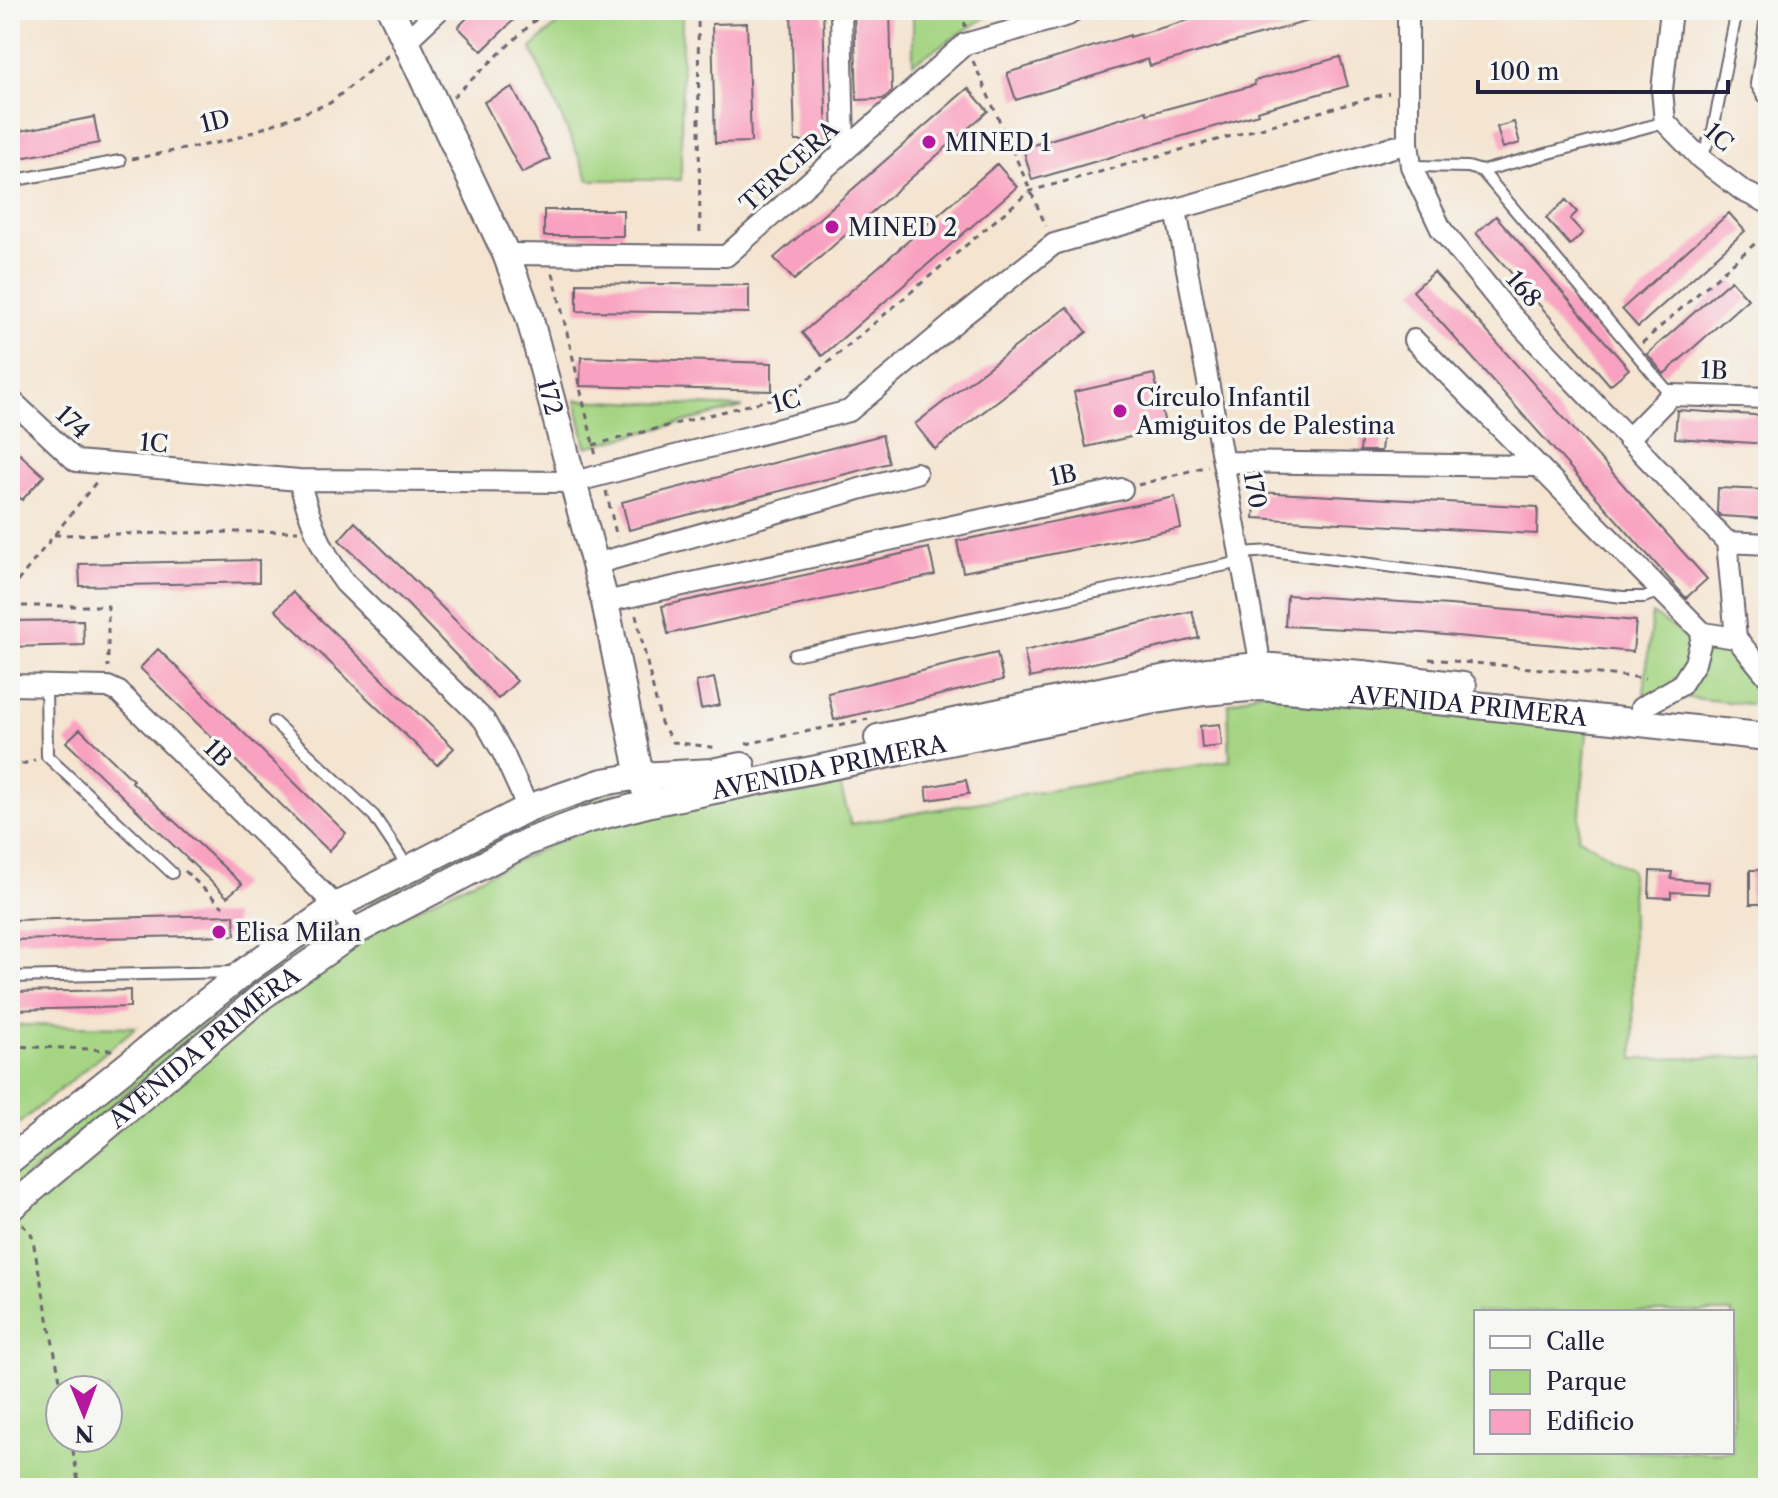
<svg xmlns="http://www.w3.org/2000/svg" width="1778" height="1498" font-family="'Libre Caslon Text',serif">
  <style>
    .green { fill: #a5d583; stroke: #647c5f; stroke-width: 2; fill-rule: evenodd }
    .building { fill: #f9a1c0 }
    .lines { fill: none; stroke-linecap: round; stroke-linejoin: round }
    .service-casing { stroke: #6c666f; stroke-width: 14 }
    .minor-casing { stroke: #6c666f; stroke-width: 24 }
    .tertiary-casing { stroke: #6c666f; stroke-width: 30 }
    .path { stroke: #6c666f; stroke-width: 3; stroke-dasharray: 6 6; stroke-linecap: butt }
    .service { stroke: #fff; stroke-width: 10 }
    .minor { stroke: #fff; stroke-width: 20 }
    .tertiary { stroke: #fff; stroke-width: 26 }
    .poi-dot { fill: #b5179e; stroke: #f6f6f2; stroke-width: 3 }
    .labels { text-anchor: middle; dominant-baseline: central; stroke-width: 7; stroke-linejoin: round; paint-order: stroke }
    .street-label { font-size: 24px; fill: #22223b; stroke: #f6f6f2 }
    .poi-label { font-size: 24px; fill: #22223b; stroke: #f6f6f2; text-anchor: start }
  </style>
  <rect width="100%" height="100%" fill="#f6f6f2"/>
  <filter id="ink" filterUnits="userSpaceOnUse"><feTurbulence type="fractalNoise" baseFrequency=".0125" numOctaves="2"/><feDisplacementMap in="SourceGraphic" scale="16" xChannelSelector="R" yChannelSelector="G"/><feConvolveMatrix kernelMatrix="1 2 1 2 8 2 1 2 1" color-interpolation-filters="sRGB"/></filter>
  <filter id="wash" filterUnits="userSpaceOnUse"><feTurbulence type="fractalNoise" baseFrequency=".006" numOctaves="4" result="noise"/><feDisplacementMap in="SourceGraphic" scale="32" xChannelSelector="R" yChannelSelector="G"/><feGaussianBlur stdDeviation="1.8" result="paint"/><feColorMatrix in="noise" values="0 0 0 0 0 0 0 0 0 0 0 0 0 0 0 0 0 1.4 0 .05"/><feComposite in="paint" operator="in"/></filter>
  <g filter="url(#wash)">
    <rect width="100%" height="100%" fill="#f4e4d0"/>
    <path class="green" d="M573,10H682L681,180H589L531,48Z
      M913,10H1027L988,16L913,63Z
      M576,400L743,407L586,447Z
      M1652,614L1688,637L1724,651L1768,706L1644,693Z
      M1267,689L1588,722L1578,837L1631,870L1634,1059L1768,1057V1488H10V1213L305,966L447,893L611,817L833,760L851,824L1230,760L1228,704ZM1476,1312H1732V1452H1476ZM60,1390H108V1438H60Z
      M618,792L601,802L537,826L375,910L370,908V902C448,860 529,805 618,792Z
      M326,926L328,932L323,938L249,990L10,1191V1172L130,1074Z
      M10,1025L136,1027L10,1131Z"/>
    <g id="blocks">
      <path class="building" d="M475,10H524L482,51L458,27Z
        M791,10H823L827,141H795Z
        M854,10H890L892,91L883,99L857,100Z
        M1223,10H1332L1333,14L1150,66L1148,59L1016,100L1007,73L1130,35V37Z
        M747,23L751,142L715,143L712,24Z
        M1340,57L1348,86L1257,111L1258,114L1032,180L1023,148L1146,111L1147,114L1255,85L1254,81Z
        M512,87L550,159L522,173L484,102Z
        M968,88L988,111L794,280L774,258Z
        M94,117L99,143L10,160V133Z
        M1514,122L1520,143L1503,148L1497,127Z
        M997,164L1017,187L822,356L802,333Z
        M1566,200L1577,212L1570,219L1583,233L1570,245L1546,218Z
        M544,210H623V236H544Z
        M1729,213L1745,231L1638,327L1622,309Z
        M1496,216L1629,369L1610,385L1476,233Z
        M1434,272L1707,579L1686,598L1413,291Z
        M1731,280L1748,299L1664,374L1647,354Z
        M577,283L749,285V313L577,311Z
        M1067,307L1087,332L935,449L915,424Z
        M581,357L772,363V391L580,386Z
        M1154,374L1166,429L1086,447L1074,392Z
        M1677,410L1768,416V444L1675,438Z
        M1362,431L1383,432L1381,451H1360Z
        M882,435L889,463L629,530L622,502Z
        M10,445L44,476L22,500L10,489Z
        M1718,488L1768,490V519L1721,516L1717,512Z
        M1256,492L1538,507L1537,534L1254,518Z
        M1175,497L1181,528L963,572L957,541Z
        M355,522L517,681L498,699L407,604L339,540Z
        M929,548L935,575L668,634L662,606Z
        M259,560V582L80,586L79,564Z
        M292,592L454,748L437,765L275,610Z
        M1287,595L1450,605L1636,621L1633,652L1423,633L1285,626Z
        M1192,611L1199,638L1030,678L1024,651Z
        M83,620L84,645L10,647V621Z
        M158,649L346,833L329,851L140,668Z
        M997,653L1003,680L834,720L828,693Z
        M714,678L720,705L701,709L696,682Z
        M1220,724L1222,746L1202,748L1200,726Z
        M80,729L133,780L132,782L242,884L227,897L66,742Z
        M966,780L969,794L928,800L926,787Z
        M1750,870H1768L1767,904H1750Z
        M1650,871L1672,872L1671,879L1709,882L1708,894L1671,892V898L1649,897Z
        M234,915L235,935L10,940V920Z
        M130,990V1007L10,1010V992Z"/>
    </g>
  </g>
  <g filter="url(#ink)">
    <use href="#blocks" fill-opacity="0" stroke="#6c666f" stroke-width="2"/>
    <g class="lines">
      <defs>
        <path id="service" d="M1767,10L1756,84L1763,96L1768,97
          M1701,159L1713,130L1737,10
          M1411,166L1468,167L1482,171L1665,122
          M1482,171L1671,395
          M10,181L120,161
          M1240,553L1272,551L1622,597H1644L1661,591
          M794,655L1241,562
          M46,684L47,756L172,873
          M274,722L374,816L408,867
          M10,977L234,972"/>
        <path id="minor" d="M841,10L844,151
          M1408,10V143L1411,166L1441,229L1508,312L1727,542
          M1671,10L1662,90L1665,122L1701,159L1743,191L1768,203
          M406,41L439,10
          M1176,210L1258,650L1260,678
          M506,254L726,256L965,44L1068,15L1074,10
          M1414,340L1703,633L1736,638
          M10,399L76,461L299,480L574,482L849,411L960,318L1054,244L1408,143
          M1628,439L1671,395L1768,398
          M1223,462L1538,466
          M299,480C310,520 320,549 345,583L484,720L503,753L528,808
          M1727,542L1736,638L1768,677
          M1727,542L1768,544
          M595,564L916,473
          M605,602L1122,489
          M10,685L108,687L119,692L328,898L356,931
          M1641,708L1681,685L1695,663L1703,633"/>
        <g id="tertiary">
          <path id="s1" d="M391,10L506,254L529,316L605,602L640,776L646,792"/>
          <path d="M878,738L1133,684L1207,671L1259,666L1362,674L1463,686"/>
          <path d="M10,1160L244,972L336,906L528,808L603,782L640,776L712,772L742,766"/>
          <path id="s2" d="M10,1208L262,996L356,931L527,842L586,820L651,803L1144,702L1204,692L1260,687L1448,702L1768,737"/>
        </g>
      </defs>
      <use href="#service" class="service-casing"/>
      <use href="#minor" class="minor-casing"/>
      <use href="#tertiary" class="tertiary-casing"/>
      <path class="path" d="M698,10L700,238
        M964,10L965,27
        M1434,10V17
        M973,61L1046,226
        M453,97L546,10
        M132,159L231,140L330,103L390,54
        M553,273L596,456
        M1642,343L1768,232
        M593,445L791,394L1030,191L1389,93
        M1138,485L1208,466
        M606,491L617,538
        M54,535L298,531
        M10,591L97,481
        M10,606H108V667
        M636,615L661,723L673,742L719,748
        M1429,659L1645,678
        M746,744L868,719
        M10,768L35,760
        M185,871L223,907
        M10,1046L114,1050
        M22,1224L32,1236L62,1390
        M71,1438L79,1488"/>
      <use href="#service" class="service"/>
      <use href="#minor" class="minor"/>
      <use href="#tertiary" class="tertiary"/>
    </g>
  </g>
  <g class="poi-dot">
    <circle cx="929" cy="142" r="8"/>
    <circle cx="832" cy="227" r="8"/>
    <circle cx="1120" cy="411" r="8"/>
    <circle cx="219" cy="932" r="8"/>
  </g>
  <g class="labels">
    <g class="street-label">
      <text transform="translate(215 121) rotate(-14)">1D</text>
      <text transform="translate(1719 137) rotate(42)">1C</text>
      <text transform="translate(789 166) rotate(-42)">TERCERA</text>
      <text transform="translate(1524 289) rotate(49)">168</text>
      <text transform="translate(1714 370) rotate(2)">1B</text>
      <text stroke="none"><textPath href="#s1" startOffset="420">172</textPath></text>
      <text transform="translate(786 401) rotate(-15)">1C</text>
      <text transform="translate(73 422) rotate(43)">174</text>
      <text transform="translate(154 443) rotate(5)">1C</text>
      <text transform="translate(1063 475) rotate(-12)">1B</text>
      <text transform="translate(1255 490) rotate(80)">170</text>
      <text stroke="none"><textPath href="#s2" startOffset="1596">AVENIDA PRIMERA</textPath></text>
      <text transform="translate(218 753) rotate(45)">1B</text>
      <text stroke="none"><textPath href="#s2" startOffset="948">AVENIDA PRIMERA</textPath></text>
      <text stroke="none"><textPath href="#s2" startOffset="252">AVENIDA PRIMERA</textPath></text>
    </g>
    <g class="poi-label">
      <text x="945" y="142">MINED 1</text>
      <text x="848" y="227">MINED 2</text>
      <text x="1136" y="397">Círculo Infantil<tspan x="1136" dy="28">Amiguitos de Palestina</tspan></text>
      <text x="235" y="932">Elisa Milan</text>
    </g>
  </g>
  <rect width="1778" height="1498" fill="none" stroke="#f6f6f2" stroke-width="40"/>
  <rect x="1474" y="1310" width="260" height="144" fill="#f6f6f2" stroke="#a1a1a9" stroke-width="2"/>
  <rect x="1490" y="1336" width="40" height="12" fill="#ffffff" stroke="#a1a1a9" stroke-width="2"/>
  <text x="1546" y="1350" font-size="24" fill="#22223b">Calle</text>
  <rect x="1490" y="1370" width="40" height="24" fill="#a5d583" stroke="#a1a1a9" stroke-width="2"/>
  <text x="1546" y="1390" font-size="24" fill="#22223b">Parque</text>
  <rect x="1490" y="1410" width="40" height="24" fill="#f9a1c0" stroke="#a1a1a9" stroke-width="2"/>
  <text x="1546" y="1430" font-size="24" fill="#22223b">Edificio</text>
  <g transform="translate(84 1414) rotate(179)"><circle r="38" fill="#f6f6f2" stroke="#a1a1a9" stroke-width="2"/>
  <path d="M0-6L14 30L0 20L-14 30Z" fill="#b5179e"/>
  <text y="-12" font-size="22" font-weight="bold" text-anchor="middle" fill="#22223b">N</text>
  </g>
  <path d="M1478 80v12h250v-12" fill="none" stroke="#22223b" stroke-width="4"/>
  <text x="1490" y="80" font-size="24" fill="#22223b" stroke="#f6f6f2" stroke-width="6" paint-order="stroke">100 m</text>
</svg>
